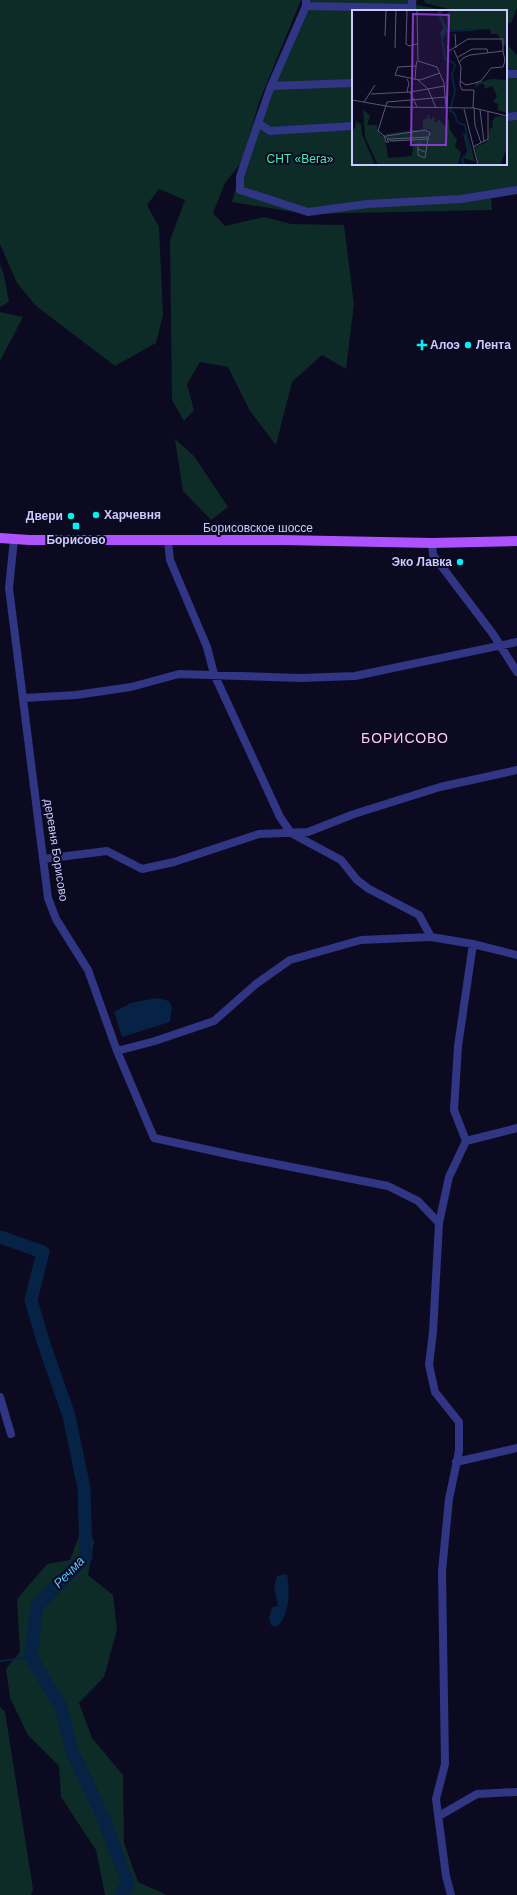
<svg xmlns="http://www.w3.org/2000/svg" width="517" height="1895" font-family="Helvetica,sans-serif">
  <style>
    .green { fill: #0d2b27 }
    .water { fill: #062244 }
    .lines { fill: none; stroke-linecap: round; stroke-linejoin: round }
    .stream { stroke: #062244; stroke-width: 2 }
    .river { stroke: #062244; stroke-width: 13 }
    .minor { stroke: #303584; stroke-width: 8 }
    .major { stroke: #ae51ff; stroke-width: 10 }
    .poi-dot { fill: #00f2f5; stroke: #0c0a20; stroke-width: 1.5 }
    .labels { text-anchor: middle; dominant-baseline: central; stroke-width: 4; stroke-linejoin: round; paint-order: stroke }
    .park-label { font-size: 12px; fill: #4aebb4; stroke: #0c0a20 }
    .poi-label { font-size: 12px; font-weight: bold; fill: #cbcaff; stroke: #0c0a20; text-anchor: start }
    .street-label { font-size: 12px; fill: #cbcaff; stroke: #0c0a20 }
    .water-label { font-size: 13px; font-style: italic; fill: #58c1ff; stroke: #0c0a20 }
    .quarter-label { font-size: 14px; letter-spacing: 1px; fill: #ffccf1; stroke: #0c0a20 }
    .inset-river { fill: none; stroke: #062244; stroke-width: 2 }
    .inset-road { fill: none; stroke: #585779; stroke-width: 1 }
    .view { fill: #833cc5; fill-opacity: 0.15; stroke: #833cc5; stroke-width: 2 }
    .inset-edge { fill: none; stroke: #cbcaff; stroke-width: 2 }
  </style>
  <rect width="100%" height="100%" fill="#0c0a20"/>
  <path class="green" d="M0,0H301L259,102L242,162L225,183L213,213L225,226L264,217L291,224L344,225L354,304L346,369L322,355L292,382L276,445L250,411L228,367L200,362L187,384L194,410L184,421L172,400L170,240L185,200L159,189L147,205L159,227L163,315L156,343L115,366L36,306L17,283L0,244Z
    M303,0H417L416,5L451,11H353V164H506V43L517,55V193L491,196L492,210L306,214L232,202L253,126L299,14Z
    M424,0H517V8L511,23L506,22V11H457L425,3Z
    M0,264L4,275L9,302L0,307Z
    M0,312L23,317L0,361Z
    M175,439L194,456L228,507L211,520L183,491Z
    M85,1520L94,1542L88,1575L113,1595L117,1630L104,1677L79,1703L92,1738L123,1775L124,1843L138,1882L167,1895H105L96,1850L61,1797L59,1766L28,1735L10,1698L6,1669L20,1652L17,1599L47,1564L70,1560Z
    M0,1707L5,1712L33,1889L31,1895H0Z"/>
  <path class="water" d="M157,998L169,1001L172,1008L170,1022L122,1037L114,1012L131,1003Z
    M287,1574C290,1590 290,1615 277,1627L271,1625L269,1618L272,1607L278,1606L274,1587L277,1576Z"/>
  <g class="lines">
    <path class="stream" d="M0,1661L31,1657"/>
    <path class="river" d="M0,1237L43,1252L31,1300L43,1341L69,1416L84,1488L86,1557L37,1605L31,1657L62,1709L72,1751L103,1817L128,1883L121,1895"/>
    <path class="minor" d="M306,6L412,8V0
      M506,74H517
      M353,83L271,86L258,123L270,131L353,126
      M271,86L306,6V0
      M506,117L517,116
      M258,123L240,177V190L308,212L367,204L461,199L517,190
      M14,539L9,588L48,898L56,919L88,970L117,1051L154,1138L241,1157L388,1186L418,1201L439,1223L433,1332L429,1365L435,1392L459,1422V1451L449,1499L442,1571L445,1764L436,1799L446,1876L451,1895
      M168,541L170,560L207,647L214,674L280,817L291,833L341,860L357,880L369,889L419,915L431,937
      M432,543L433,555L493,634L517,672
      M24,698L76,695L131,687L179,674L301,678L355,676L517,642
      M43,859L107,851L142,869L174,862L259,834L308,832L354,814L440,787L517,770
      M117,1051L155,1041L214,1021L256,984L290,960L361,940L431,937L473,944L517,955
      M466,1141L454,1110L458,1046L473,944
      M439,1223L449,1177L466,1141L517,1128
      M0,1397L11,1434
      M456,1462L517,1448
      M439,1816L477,1794L517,1792"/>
    <path class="major" d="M0,538L29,540H282L432,543L517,541"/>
  </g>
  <g class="poi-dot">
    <path d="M420 339h4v4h4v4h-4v4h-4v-4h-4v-4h4z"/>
    <circle cx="468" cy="345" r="4"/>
    <circle cx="96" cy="515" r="4"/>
    <circle cx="71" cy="516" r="4"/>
    <rect x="72" y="522" width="8" height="8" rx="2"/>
    <circle cx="460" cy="562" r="4"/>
  </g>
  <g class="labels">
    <g class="park-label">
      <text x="300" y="159">СНТ «Вега»</text>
    </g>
    <g class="poi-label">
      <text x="430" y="345">Алоэ</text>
      <text x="476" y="345">Лента</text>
      <text x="104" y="515">Харчевня</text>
      <text x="63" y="516" text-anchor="end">Двери</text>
      <text x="76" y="540" text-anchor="middle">Борисово</text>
      <text x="452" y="562" text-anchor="end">Эко Лавка</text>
    </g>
    <g class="street-label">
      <text x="258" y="528">Борисовское шоссе</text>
      <text transform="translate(56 850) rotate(81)">деревня Борисово</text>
    </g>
    <g class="water-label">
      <text transform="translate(69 1572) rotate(-46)">Речма</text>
    </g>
    <g class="quarter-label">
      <text x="405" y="738">БОРИСОВО</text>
    </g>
  </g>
  <g transform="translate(352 10)">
    <rect width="155" height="155" fill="#0c0a20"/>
    <path d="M85,0H93L89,4L96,20L90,30L88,23L91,18ZM97,0H155V35L151,36L146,24H139L138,19L100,21L96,17L94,5ZM140,69L155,70V103L146,100V94L141,92L145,86L140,76L133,79L132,74H128L123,78L124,73ZM11,99L18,106L15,115H25L26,122L33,128L36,148L60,146L61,133L58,130L39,132L33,124L62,120H74L79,123V120L71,119V109H75L76,104L79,110L82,106L83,113L87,110L94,117L93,113L97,109L98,120L105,130L103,137L109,142L106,155H26L13,127ZM149,106L155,107V138L148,155H126L123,137L135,132L138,119L141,117L140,113L143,107ZM4,111L9,114L10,124L23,155H0V120L3,118ZM111,123L114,124L118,133L123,152L112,148L115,141Z" fill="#0d2b27"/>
    <path class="inset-river" d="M91,0L88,5L94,21L90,28L93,49L102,53L103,56L100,64L103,81L98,101L102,103L106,113L113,115L117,138V142L110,149L112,155M94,21L122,20"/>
    <path class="inset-road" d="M55,0L54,34L57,36L65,34M65,0L66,51L85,57L92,73L94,98M103,24L104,38M33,26L34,0M95,36L97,41L116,29H151V41L118,45L111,48L107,53M43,38L44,0M102,40L109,57L108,75L110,80H122L121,98M106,47L120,39H135L136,43M65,51L64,56L46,57L43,65L68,70L88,63M55,69L57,73L55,82M63,70L64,56M66,70L76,79L84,98M108,71L114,75L123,73L129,71L139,58L151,57L153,51L151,41M58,82L65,97M19,84L58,82L93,76M0,90L40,97L122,98L155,106M12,92L23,75M122,98L123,115L129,133M112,99L126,155M128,100L132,132M32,125L34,132H37L35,129M34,126L73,120L78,122L77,126M37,129L77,127L76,129L39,131L26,121L35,92L94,87M121,137L136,129V102M66,139V145L73,148L76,129M73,142L66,139V134L73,135"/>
    <path class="view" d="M61,4L97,5L94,135H59Z"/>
    <rect width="155" height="155" class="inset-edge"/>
  </g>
</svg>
